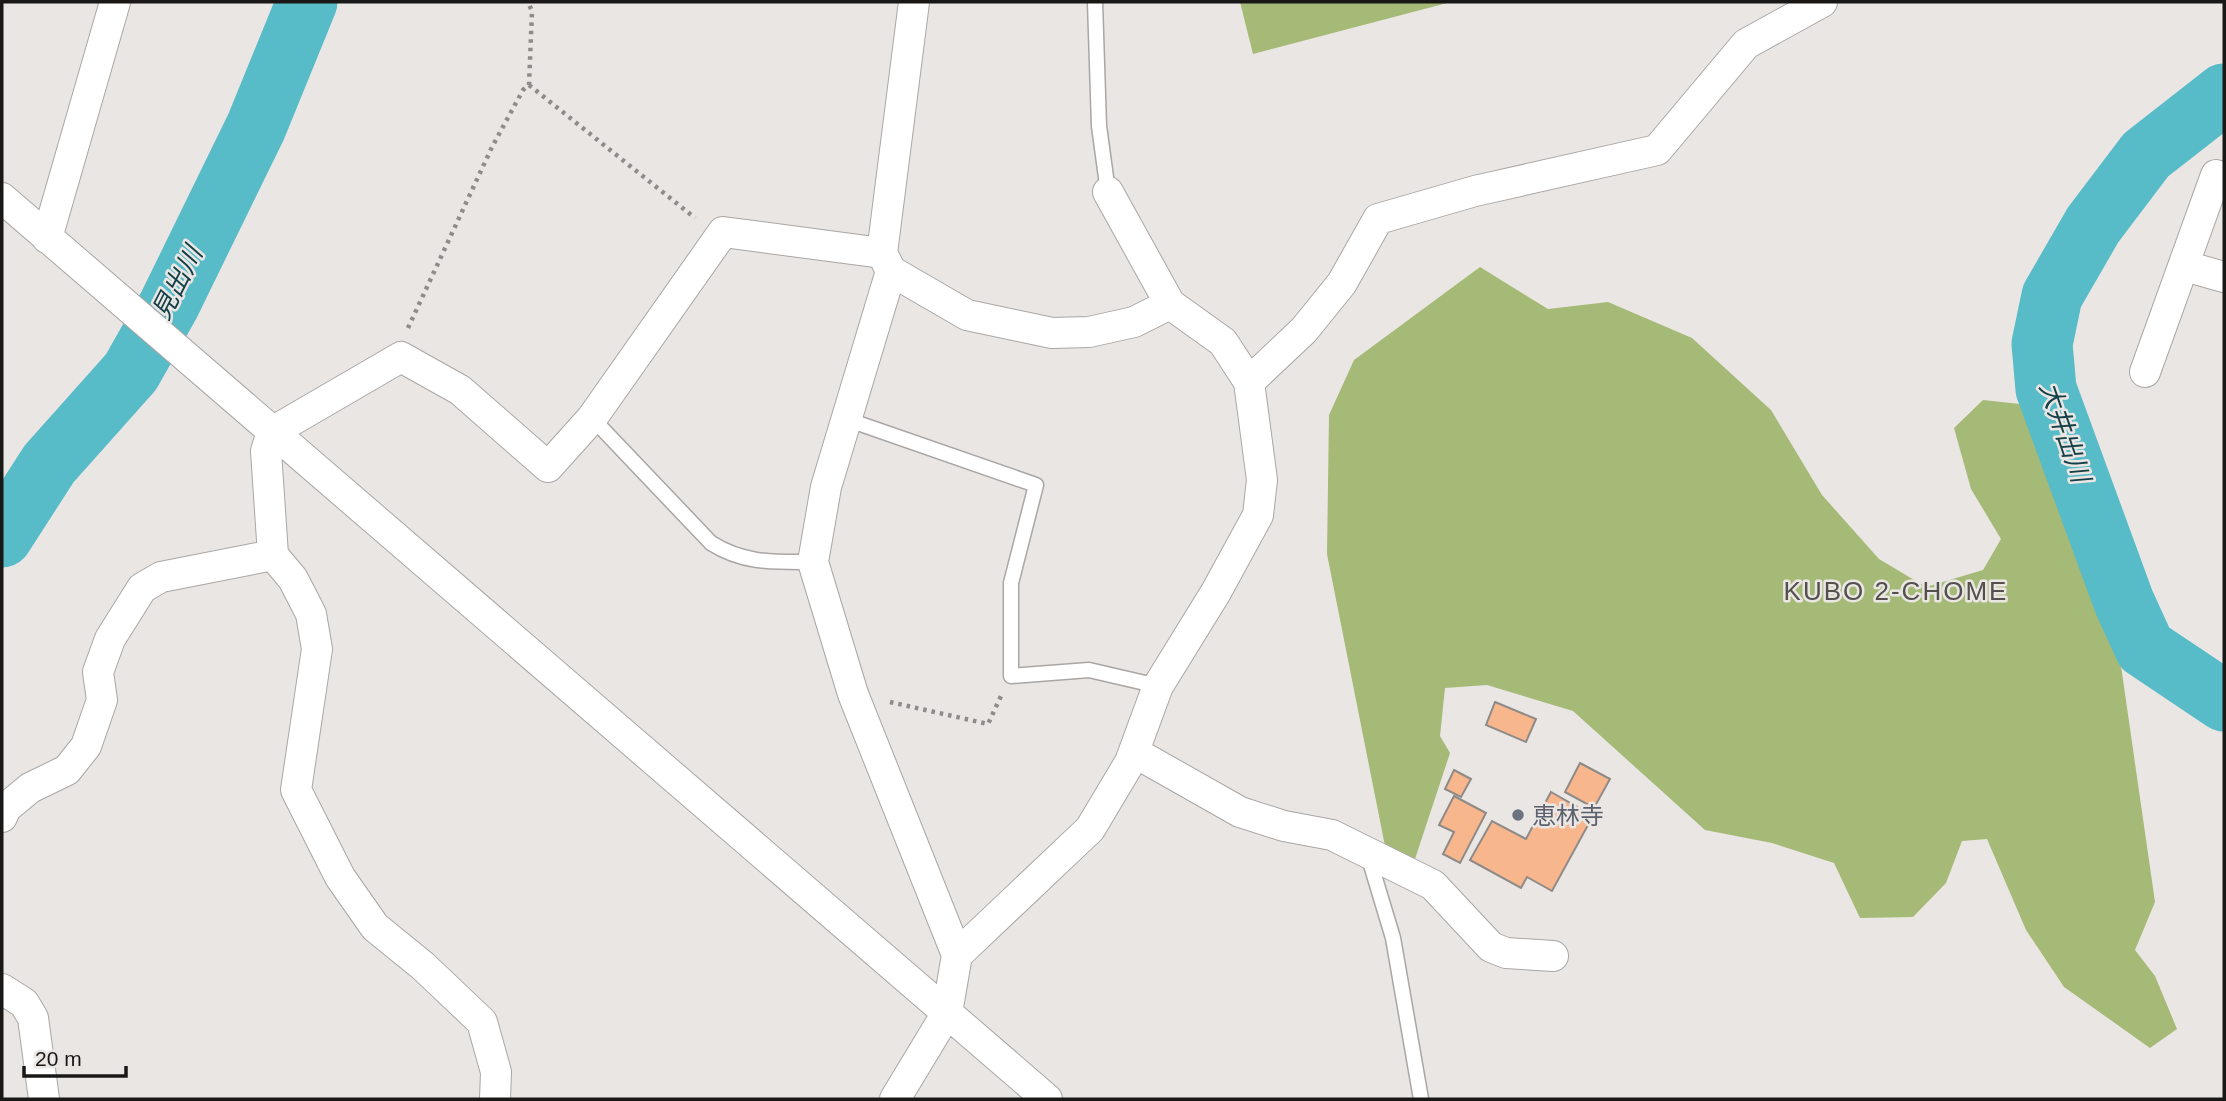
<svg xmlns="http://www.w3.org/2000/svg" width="2226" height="1101" font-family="Helvetica,'Noto Sans JP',sans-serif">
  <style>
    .forest { fill: #a5ba76 }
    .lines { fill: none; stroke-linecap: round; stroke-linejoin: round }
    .river { stroke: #57bbc8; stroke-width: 61 }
    .building { fill: #f8b68d; stroke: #8e8a88; stroke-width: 2 }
    .service-casing { stroke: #a9a6a4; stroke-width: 17 }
    .minor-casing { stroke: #a9a6a4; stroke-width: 32 }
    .path { stroke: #8e8c8a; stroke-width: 4.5; stroke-dasharray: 3.5 5; stroke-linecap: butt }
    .service { stroke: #fff; stroke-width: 14 }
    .minor { stroke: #fff; stroke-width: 30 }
    .worship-dot { fill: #6b7280; stroke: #eae6e4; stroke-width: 2.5 }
    .labels { text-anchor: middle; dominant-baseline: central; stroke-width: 5; stroke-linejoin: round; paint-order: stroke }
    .worship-label { font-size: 24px; fill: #5b616d; stroke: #eae6e4; text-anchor: start }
    .water-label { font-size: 26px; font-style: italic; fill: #134147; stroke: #eae6e4 }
    .neighbourhood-label { font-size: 26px; letter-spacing: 2px; fill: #53504e; stroke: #eae6e4 }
  </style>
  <rect width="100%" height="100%" fill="#eae6e4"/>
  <path class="forest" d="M1240,2H1451L1253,54Z
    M1480,267L1548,309L1608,302L1692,338L1771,410L1822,495L1879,559L1926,587L1983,570L2001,539L1971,489L1954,428L1983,400L2020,404L2056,471L2119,652L2155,902L2135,950L2155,976L2177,1029L2150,1048L2064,987L2026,930L1987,839L1962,841L1946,883L1913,917L1860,918L1834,863L1772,843L1705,830L1573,711L1487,685L1445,688L1440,736L1450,753L1415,859L1386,851L1327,554L1329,415L1354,360Z"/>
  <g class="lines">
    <path class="river" d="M2224,94L2146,155L2093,225L2052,296L2042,344L2046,389L2124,602L2145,648L2224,701
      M2,537L49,464L131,372L169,305L256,127L307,2"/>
  </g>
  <path class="building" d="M1495,702L1536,719L1526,742L1486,725Z
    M1580,763L1610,779L1594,808L1565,792Z
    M1454,770L1471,779L1461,797L1445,789Z
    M1551,792L1593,816L1552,891L1527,877L1521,888L1470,860L1492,821L1526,839Z
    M1454,796L1486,813L1460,863L1443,854L1454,832L1439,825Z"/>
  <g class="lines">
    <defs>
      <path id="service" d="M1095,2L1099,126L1108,192
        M592,418L711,543C744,564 775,562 813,562
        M846,419L1036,485L1011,583V676L1089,670L1158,686
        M1368,855L1393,938L1421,1099"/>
      <path id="minor" d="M1108,192L1170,304L1223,342L1249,382
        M2,198L1047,1099
        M47,238L115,2
        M2185,266L2224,277
        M891,271L967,315L1052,333L1089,332L1134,322L1170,304
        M2145,372L2216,175L2224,178
        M1134,752L1240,812L1284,826L1332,835L1433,885L1491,947L1506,953L1553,956
        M2,817L6,808L30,788L67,770L86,746L102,700L98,672L110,639L142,588L161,577L273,555
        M957,955L1090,829L1130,762L1158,686L1216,592L1258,515L1262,480L1249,382L1304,330L1342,283L1378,219L1475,191L1657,150L1746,44L1822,2
        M2,989L24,1003L33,1018L44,1099
        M495,1099L496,1072L482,1022L423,966L375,927L340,877L296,790L317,649L311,614L293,579L273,555L266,451L272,432L401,357L460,390L548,467L592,418L723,232L882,253
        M895,1099L947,1013L957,955L853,694L813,562L826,487L891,271L882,253L914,2"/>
    </defs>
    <use href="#service" class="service-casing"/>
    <use href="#minor" class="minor-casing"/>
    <path class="path" d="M529,85L695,218
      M408,328L492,147L523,90L529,85L532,11L528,2
      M890,702L988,724L1001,696"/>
    <use href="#service" class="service"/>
    <use href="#minor" class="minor"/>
  </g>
  <circle class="worship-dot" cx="1518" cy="815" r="7"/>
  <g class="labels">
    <g class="worship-label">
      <text x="1532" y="815">恵林寺</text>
    </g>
    <g class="water-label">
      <text transform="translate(177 283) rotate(-63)">見出川</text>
      <text transform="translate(2065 432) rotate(71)">大井出川</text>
    </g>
    <g class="neighbourhood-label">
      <text x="1896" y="591">KUBO 2-CHOME</text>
    </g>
  </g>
  <rect width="2226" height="1101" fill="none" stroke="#191817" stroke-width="7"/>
  <path d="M24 1066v10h102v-10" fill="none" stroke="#191817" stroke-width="3.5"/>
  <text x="35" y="1066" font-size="21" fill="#191817" stroke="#eae6e4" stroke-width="5" paint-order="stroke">20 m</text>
</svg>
